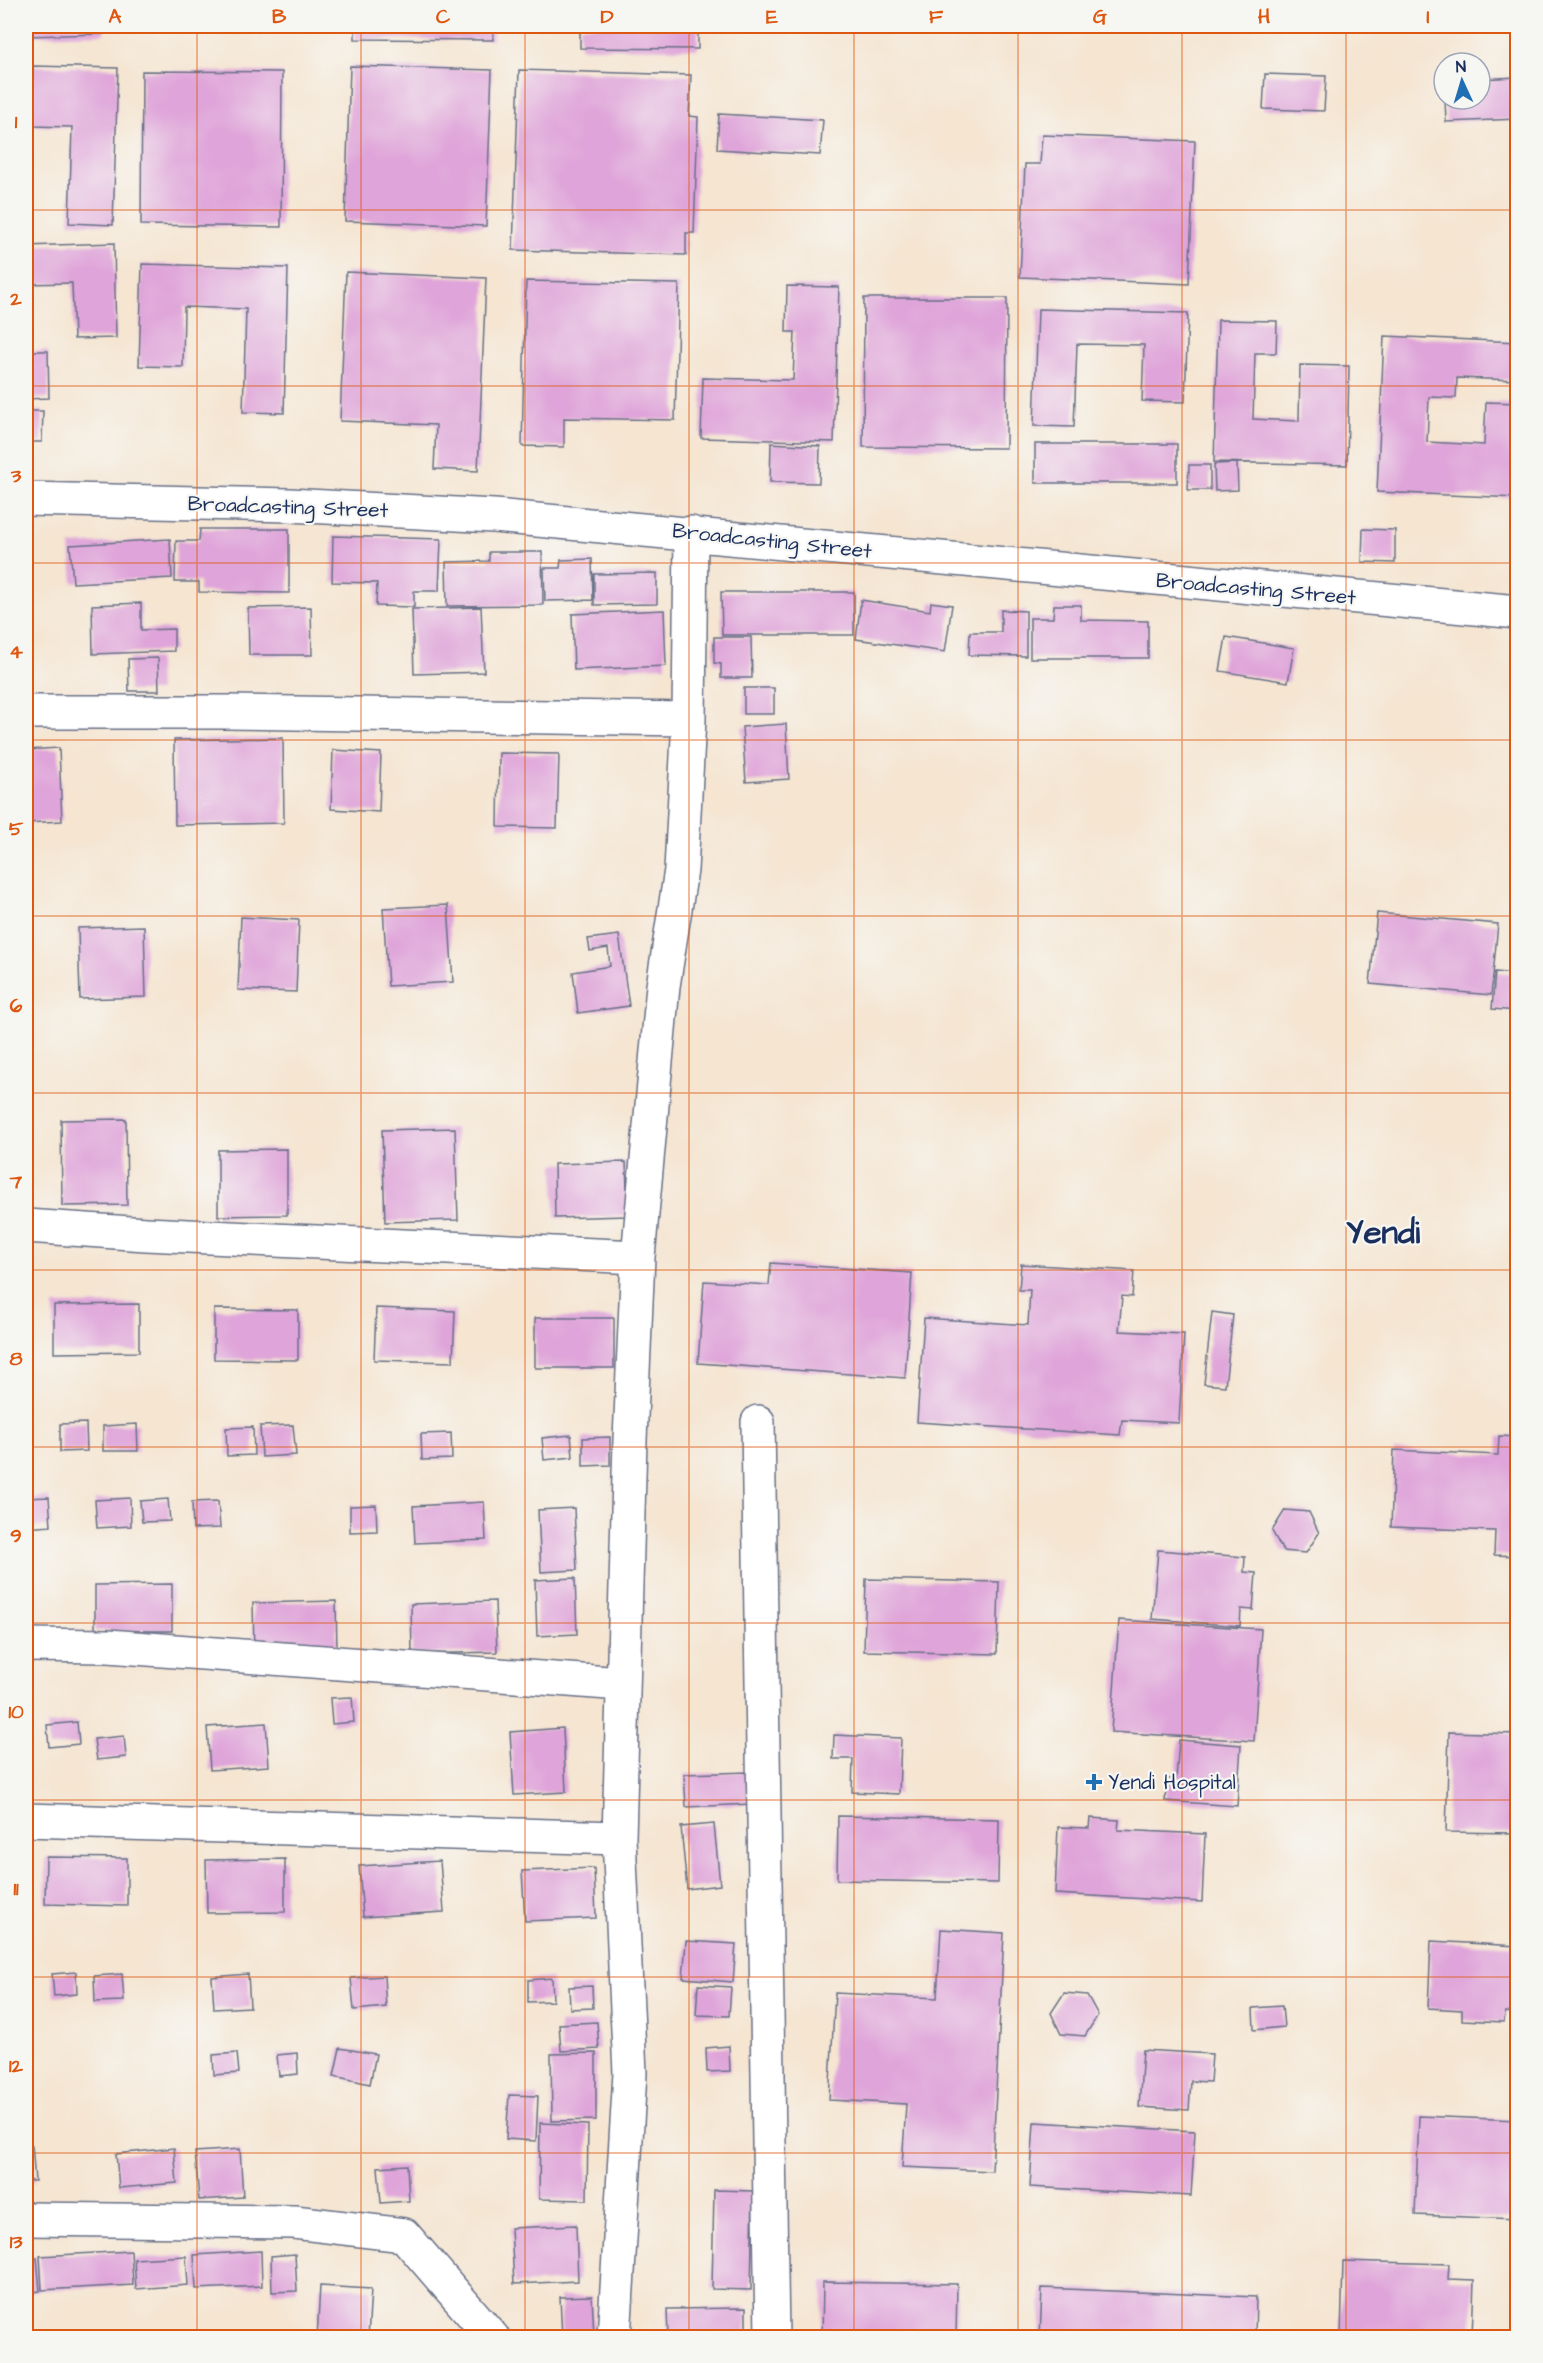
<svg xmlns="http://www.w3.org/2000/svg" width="1543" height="2363" font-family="'Architects Daughter',sans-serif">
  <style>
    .building { fill: #dfa4d9 }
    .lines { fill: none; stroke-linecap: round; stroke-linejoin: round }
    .minor-casing { stroke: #676f86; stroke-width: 36 }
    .minor { stroke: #fff; stroke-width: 33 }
    .grid { fill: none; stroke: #de5710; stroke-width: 1.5; stroke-opacity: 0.55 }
    .poi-dot { fill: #1f6fb2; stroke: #f6f6f2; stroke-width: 2 }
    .labels { text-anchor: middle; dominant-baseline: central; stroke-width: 4.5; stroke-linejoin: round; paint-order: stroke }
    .street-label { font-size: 21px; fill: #1b2f5e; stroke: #f6f6f2 }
    .poi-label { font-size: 21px; fill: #1b2f5e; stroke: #f6f6f2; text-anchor: start }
    .town-label { font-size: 33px; font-weight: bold; fill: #1b2f5e; stroke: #f6f6f2 }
    .neatline { fill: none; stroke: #de5710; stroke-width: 2 }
    .grid-label { font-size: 20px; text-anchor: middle; font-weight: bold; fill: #de5710 }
  </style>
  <rect width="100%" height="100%" fill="#f6f6f2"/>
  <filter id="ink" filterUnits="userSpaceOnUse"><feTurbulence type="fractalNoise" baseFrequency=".0167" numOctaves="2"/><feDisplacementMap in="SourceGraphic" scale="12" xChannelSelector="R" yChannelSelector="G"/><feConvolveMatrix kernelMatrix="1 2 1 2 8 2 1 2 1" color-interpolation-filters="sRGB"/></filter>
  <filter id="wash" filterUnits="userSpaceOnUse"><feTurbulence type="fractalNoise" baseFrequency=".008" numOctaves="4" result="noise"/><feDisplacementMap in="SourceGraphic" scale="24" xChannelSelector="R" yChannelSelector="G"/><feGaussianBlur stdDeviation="1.35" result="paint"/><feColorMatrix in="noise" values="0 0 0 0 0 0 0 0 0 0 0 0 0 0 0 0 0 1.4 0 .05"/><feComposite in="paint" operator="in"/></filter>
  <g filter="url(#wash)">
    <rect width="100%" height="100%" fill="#f5e5d1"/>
    <g id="blocks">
      <path class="building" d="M26,26H104V34L26,36Z
        M355,26H493V40L355,39Z
        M580,26H698V49L580,48Z
        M33,66L118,68L113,225L69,223L72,127L31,126Z
        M350,66L492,70L486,226L345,221Z
        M519,70L691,75L689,116L698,117L694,233H686V255L513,250Z
        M142,71L282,72L281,227L141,225Z
        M1265,74L1326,76L1324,111L1263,109Z
        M1517,77L1518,119L1446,122L1445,99H1480V79Z
        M719,114L823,120L820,155L717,149Z
        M1042,135L1195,141L1189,284L1020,277L1025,164H1040Z
        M114,243L116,338L74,339L72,283L26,284V246Z
        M142,264L288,268L284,413L243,412L246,309L184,307L183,367L139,366Z
        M346,272L486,278L478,471L434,469L436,425L340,421Z
        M526,281L679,284L675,420L564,418V447L522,446Z
        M787,286L839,287L834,442L701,438L703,378L793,380L795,332H786Z
        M864,298H1007L1006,448L863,447Z
        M1038,309L1188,313L1185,402L1142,401L1144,345L1077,344L1074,427L1034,426Z
        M1218,320L1277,321L1276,353H1255L1253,419L1299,421L1300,365L1349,366L1347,465L1214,462Z
        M1384,336L1518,342V380L1457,378L1456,398L1429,397L1427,442L1484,445L1486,402L1518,403V498L1377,492Z
        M26,351H48L49,398L26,399Z
        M26,411H43L42,442H26Z
        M771,443L820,446L819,483L770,482Z
        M1035,444H1177V483H1035Z
        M1237,463L1238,490L1215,491L1214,464Z
        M1189,465H1210V490H1188Z
        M200,529H289V593L199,592V582H175L176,541H199Z
        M1363,529L1395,530V563L1362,562Z
        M333,536L441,539L439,591H414V607L376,606L377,583L332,582Z
        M170,539L172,578L73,583L70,545Z
        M489,552H542L543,605L447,606L446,562L489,561Z
        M592,559L593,600L545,601L544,568H560L561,560Z
        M657,573V604L594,605V574Z
        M721,592H854V635H722Z
        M861,600L930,611L931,602L952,605L945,652L856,639Z
        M141,603V630L174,629V651L93,654L92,605Z
        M1054,605H1081V620L1148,621V658H1030V618H1053Z
        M311,607L312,655H249L248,608Z
        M481,607L484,672L414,674L412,609Z
        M664,610L666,666L574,670L572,614Z
        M1001,610L1026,611V656L969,655L970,632H1001Z
        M714,637H751L752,678H721V664L714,663Z
        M1226,637L1294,648L1288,682L1220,671Z
        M158,658L159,691H129L128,659Z
        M744,688H774V714H744Z
        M786,724L789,779L746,782L742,727Z
        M283,738L284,823L175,825L174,740Z
        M59,748L62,821L26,823V750Z
        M333,750L381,753L379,812L331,809Z
        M499,753L559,754L557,828L498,827Z
        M448,905L453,982L388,986L383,908Z
        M1377,913L1498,924L1491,995L1370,984Z
        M241,917L299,920L296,992L238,990Z
        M144,926L146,997L80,999L78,928Z
        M619,935L629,1006L578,1013L573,972L610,966L608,948L590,951L588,939Z
        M1495,972L1518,974V1011L1492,1009Z
        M126,1119L127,1205L62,1206L61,1120Z
        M455,1128L458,1220L385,1222L382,1130Z
        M287,1149V1215L218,1216V1150Z
        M626,1162L628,1216L555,1218L554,1164Z
        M771,1263L912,1273L905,1378L698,1363L704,1281L769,1285Z
        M1021,1264L1134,1271L1132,1297L1122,1296L1119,1331L1184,1334L1179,1423L1122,1420L1120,1435L917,1422L924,1318L1028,1325L1030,1290H1019Z
        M139,1304V1352L54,1353V1305Z
        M376,1308L455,1311L453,1362L374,1360Z
        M214,1309L298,1310V1360L214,1359Z
        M1212,1312L1233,1315L1225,1386L1204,1384Z
        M535,1318H614V1368H535Z
        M86,1423L87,1451L60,1452V1424Z
        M137,1424L138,1451H103V1426Z
        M293,1425L296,1455L262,1457L260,1426Z
        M253,1427L254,1455L227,1456L226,1428Z
        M451,1433L452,1459L422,1460L421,1434Z
        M571,1435L573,1457L544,1460L542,1438Z
        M1499,1436L1518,1437V1556L1494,1555L1495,1531L1391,1527L1394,1450L1498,1455Z
        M610,1437V1465L583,1466V1438Z
        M49,1497L51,1526L26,1528V1498Z
        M130,1498L131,1526L97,1528L95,1500Z
        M168,1499L170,1521L142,1522L140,1501Z
        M218,1501L220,1528L193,1529L192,1502Z
        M484,1502L486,1540L415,1543L413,1506Z
        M376,1505L377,1531L350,1532V1506Z
        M574,1508L577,1570L541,1572L538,1510Z
        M1285,1510L1309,1512L1319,1533L1306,1553L1283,1551L1272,1531Z
        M1158,1550L1245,1557L1244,1572L1256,1573L1253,1610L1241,1609L1240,1626L1152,1619Z
        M575,1578L577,1634L537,1636L535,1580Z
        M866,1579L999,1582L997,1654L864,1651Z
        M172,1584V1631H95V1585Z
        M336,1601L337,1651L254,1652L253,1603Z
        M495,1601L497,1652L412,1654L411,1604Z
        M1119,1620L1261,1629L1254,1741L1111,1732Z
        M352,1697L354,1722L332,1724L330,1698Z
        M77,1722L79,1744L49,1747L47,1725Z
        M266,1723L269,1766L210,1770L207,1727Z
        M563,1728L566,1792L514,1795L510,1732Z
        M1449,1732L1518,1734V1833L1446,1832Z
        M834,1735L901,1738L899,1794L852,1792L853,1759H833Z
        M124,1736L126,1757L97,1760L94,1739Z
        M1179,1740L1241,1745L1237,1806L1165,1801L1167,1779H1176Z
        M750,1772L752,1804L686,1807L684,1774Z
        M838,1816L999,1819L998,1883L837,1880Z
        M1090,1818L1119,1820L1118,1830L1205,1834L1202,1902L1055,1894L1058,1827L1089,1828Z
        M714,1824L720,1885L687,1889L681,1827Z
        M46,1857L127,1858V1906L45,1904Z
        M285,1859V1912L207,1913L206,1860Z
        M440,1861L444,1912L363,1917L359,1866Z
        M594,1868L596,1918L525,1921L522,1871Z
        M941,1929L1004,1933L992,2171L902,2167L906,2104L829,2100L835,1993L937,1998Z
        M686,1941L736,1944L733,1982L683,1978Z
        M1431,1941L1518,1946V2013L1505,2012L1504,2022L1462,2020V2010L1428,2008Z
        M76,1972L77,1994L54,1996L52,1974Z
        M122,1974L124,2001L95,2002L94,1976Z
        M248,1974L250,2007L214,2009L212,1977Z
        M384,1976L386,2007L354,2010L351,1978Z
        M552,1978L553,2001L528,2002V1980Z
        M698,1985L731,1987L729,2016L696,2015Z
        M592,1986L593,2008L570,2009L569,1987Z
        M1064,1993L1087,1995L1098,2015L1085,2036L1061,2034L1051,2013Z
        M1282,2006L1284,2027L1254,2030L1253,2008Z
        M597,2022L599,2049L561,2051L559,2024Z
        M729,2046L730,2071L707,2072L706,2048Z
        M340,2048L376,2054L370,2084L334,2076Z
        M1143,2050L1212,2054L1210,2082L1191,2081L1189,2110L1139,2107Z
        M237,2053L239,2073L214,2075L213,2055Z
        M297,2053L298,2074L279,2076L277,2055Z
        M596,2053V2120L552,2121L551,2054Z
        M509,2095L538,2096L536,2141L506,2139Z
        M1419,2116L1518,2120V2219L1415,2215Z
        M1034,2122L1195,2131L1191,2196L1030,2187Z
        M540,2123L588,2125L587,2200L539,2199Z
        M32,2145L35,2181H26V2146Z
        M174,2148L177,2183L119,2188L116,2154Z
        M240,2149L243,2197L199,2200L195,2152Z
        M407,2165L409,2201L381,2203L378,2167Z
        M714,2190L753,2191L751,2290L712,2289Z
        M576,2225L578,2281L514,2284L511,2228Z
        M131,2251L133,2285L42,2290L40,2256Z
        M261,2251L262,2286L196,2289L194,2255Z
        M295,2254L297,2291L272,2292L271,2256Z
        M186,2256L188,2285L136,2289L134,2259Z
        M37,2258L40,2291L26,2293V2260Z
        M1343,2261L1449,2264L1448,2279L1474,2280L1472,2338H1341Z
        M823,2282L957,2284L956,2338H822Z
        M320,2286L371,2289L368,2338H317Z
        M1042,2288L1256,2297L1255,2338H1040Z
        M592,2296L594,2338H562L560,2297Z
        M746,2308V2338H668L667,2309Z"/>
    </g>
  </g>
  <g filter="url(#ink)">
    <use href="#blocks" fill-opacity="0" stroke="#676f86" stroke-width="1.5"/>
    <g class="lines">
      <defs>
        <path id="minor" d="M26,499L289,505L494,516L1518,612
          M26,712H228L689,719
          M26,1226L146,1234L638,1257
          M758,1422L772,2338
          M26,1645L108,1646L622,1684
          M26,1820L619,1838
          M26,2219L294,2222L404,2235L493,2338
          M614,2338L630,2073L619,1838L630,1440L638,1257L663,986L681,870L689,719L691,533"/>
      </defs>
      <use href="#minor" class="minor-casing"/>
      <use href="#minor" class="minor"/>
    </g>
  </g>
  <path class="grid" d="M197,26V2338M361,26V2338M525,26V2338M689,26V2338M854,26V2338M1018,26V2338M1182,26V2338M1346,26V2338M26,210H1518M26,386H1518M26,563H1518M26,740H1518M26,916H1518M26,1093H1518M26,1270H1518M26,1447H1518M26,1623H1518M26,1800H1518M26,1977H1518M26,2153H1518"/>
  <path class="poi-dot" d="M1091 1773h6v6h6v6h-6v6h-6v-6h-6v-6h6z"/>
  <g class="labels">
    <g class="street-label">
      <text transform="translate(288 507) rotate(2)">Broadcasting Street</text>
      <text transform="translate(772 541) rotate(6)">Broadcasting Street</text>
      <text transform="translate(1256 589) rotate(5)">Broadcasting Street</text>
    </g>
    <g class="poi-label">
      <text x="1108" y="1782">Yendi Hospital</text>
    </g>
    <g class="town-label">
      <text x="1383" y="1233">Yendi</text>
    </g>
  </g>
  <rect width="1543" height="2363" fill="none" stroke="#f6f6f2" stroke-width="66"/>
  <g transform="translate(1462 81) rotate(356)"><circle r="28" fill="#f6f6f2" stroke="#9ea6b7" stroke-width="1.5"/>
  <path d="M0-4.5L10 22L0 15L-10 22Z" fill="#1f6fb2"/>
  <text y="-9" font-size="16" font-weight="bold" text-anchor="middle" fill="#1b2f5e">N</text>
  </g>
  <rect x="33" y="33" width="1477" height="2297" class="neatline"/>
  <g class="grid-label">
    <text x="115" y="23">A</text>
    <text x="279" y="23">B</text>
    <text x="443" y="23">C</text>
    <text x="607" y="23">D</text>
    <text x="772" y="23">E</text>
    <text x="936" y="23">F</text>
    <text x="1100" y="23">G</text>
    <text x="1264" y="23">H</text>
    <text x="1428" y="23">I</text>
    <text x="16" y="128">1</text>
    <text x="16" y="305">2</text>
    <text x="16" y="482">3</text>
    <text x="16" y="658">4</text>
    <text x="16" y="835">5</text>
    <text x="16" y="1012">6</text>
    <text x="16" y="1188">7</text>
    <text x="16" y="1365">8</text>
    <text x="16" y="1542">9</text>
    <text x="16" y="1718">10</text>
    <text x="16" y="1895">11</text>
    <text x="16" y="2072">12</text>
    <text x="16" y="2248">13</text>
  </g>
</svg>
